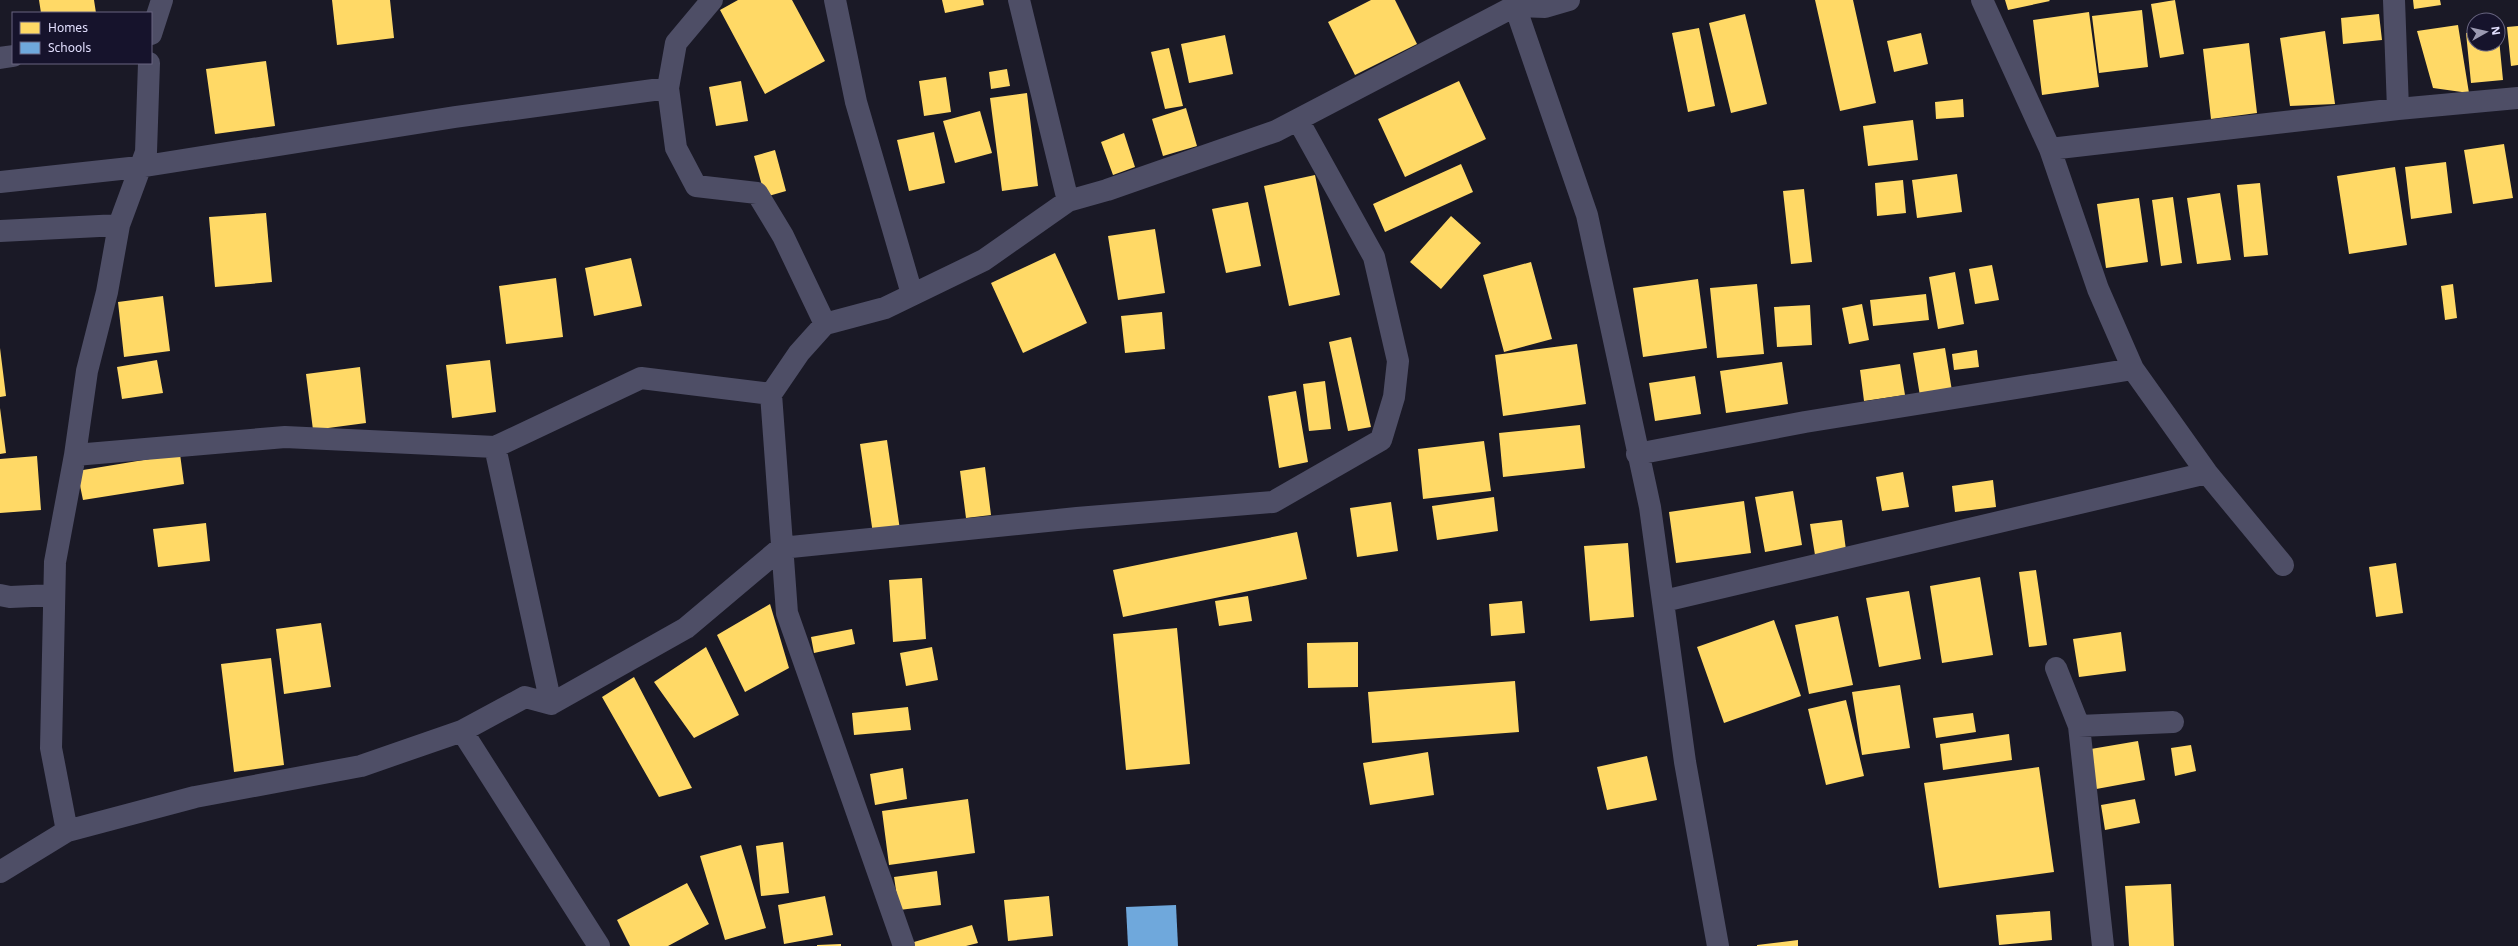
<svg xmlns="http://www.w3.org/2000/svg" width="2518" height="946" font-family="'Noto Sans',sans-serif">
  <style>
    .homes { fill: #ffd966 }
    .schools { fill: #6fa8dc }
    .lines { fill: none; stroke-linecap: round; stroke-linejoin: round }
    .minor { stroke: #4e4e66; stroke-width: 22 }
  </style>
  <rect width="100%" height="100%" fill="#1a1926"/>
  <path class="homes" d="M39,0H94L96,13H41Z
    M332,0H390L394,38L337,45Z
    M738,0H792L825,61L765,94L720,10Z
    M942,0H983L984,5L945,13Z
    M1371,0H1395L1417,44L1355,75L1328,22Z
    M1815,0H1853L1876,103L1840,111Z
    M2005,0H2049L2050,1L2008,10Z
    M2175,0L2184,54L2160,58L2151,4Z
    M2413,0H2440L2441,5L2414,9Z
    M2142,10L2148,67L2099,73L2092,16Z
    M2089,12L2099,87L2042,95L2033,20Z
    M1745,14L1767,104L1731,113L1709,23Z
    M2379,14L2382,40L2343,44L2341,18Z
    M2458,25L2469,93L2433,88L2417,31Z
    M2518,26V65L2511,66L2507,27Z
    M1699,28L1715,106L1688,112L1672,33Z
    M2325,31L2335,104L2290,106L2280,38Z
    M2474,32V44H2498L2499,39L2503,80L2471,83L2466,33Z
    M1921,33L1928,64L1894,72L1887,41Z
    M1225,35L1233,74L1189,83L1181,44Z
    M2249,43L2257,113L2211,119L2203,49Z
    M1169,48L1183,106L1165,109L1151,52Z
    M266,61L275,126L215,134L206,69Z
    M1007,69L1010,86L991,89L989,72Z
    M946,77L951,112L924,116L919,81Z
    M741,81L748,121L716,126L709,87Z
    M1459,81L1486,139L1405,177L1378,119Z
    M1027,93L1038,186L1002,191L990,98Z
    M1963,99L1964,117L1936,119L1935,102Z
    M1186,108L1197,146L1163,156L1152,119Z
    M980,111L992,153L955,163L943,121Z
    M1913,120L1918,160L1868,166L1863,126Z
    M934,132L945,183L909,191L897,140Z
    M1124,133L1135,167L1113,175L1101,142Z
    M2504,144L2513,198L2473,204L2464,150Z
    M775,150L786,191L765,197L754,156Z
    M2446,162L2452,213L2411,219L2405,167Z
    M1461,164L1473,192L1385,232L1373,204Z
    M2395,167L2407,245L2349,254L2337,176Z
    M1957,174L1962,212L1917,218L1912,180Z
    M1315,175L1340,295L1289,306L1264,186Z
    M1903,180L1906,213L1877,216L1875,183Z
    M2260,183L2268,255L2244,257L2237,185Z
    M1804,189L1812,262L1791,264L1783,191Z
    M2220,193L2231,260L2197,264L2187,198Z
    M2173,197L2182,263L2161,266L2152,200Z
    M2139,198L2148,262L2106,268L2097,204Z
    M1248,202L1261,266L1226,273L1212,209Z
    M266,213L272,282L215,287L209,217Z
    M1451,216L1481,243L1441,289L1410,262Z
    M1155,229L1165,293L1118,300L1108,236Z
    M1055,253L1087,323L1023,353L991,283Z
    M631,258L642,306L594,316L585,268Z
    M1531,262L1552,339L1504,352L1483,275Z
    M1992,265L1999,300L1975,304L1969,269Z
    M1955,272L1964,324L1938,329L1929,277Z
    M556,278L563,337L506,344L499,286Z
    M1698,279L1707,348L1643,357L1633,288Z
    M1757,284L1764,354L1717,358L1710,288Z
    M2453,284L2457,318L2445,320L2441,286Z
    M1926,294L1929,320L1873,326L1870,300Z
    M163,296L170,351L124,357L118,302Z
    M1862,304L1869,340L1849,344L1842,308Z
    M1810,305L1812,345L1777,347L1774,307Z
    M1162,312L1165,349L1125,353L1121,316Z
    M1351,337L1371,427L1348,431L1329,342Z
    M1577,344L1586,404L1503,416L1495,355Z
    M0,348L6,396L0,397Z
    M1945,348L1952,391L1920,396L1913,353Z
    M1977,350L1979,367L1954,370L1952,354Z
    M157,360L163,393L122,399L117,367Z
    M490,360L496,412L452,418L446,365Z
    M1782,362L1788,404L1726,413L1720,371Z
    M1900,364L1905,395L1864,401L1860,370Z
    M360,367L366,423L313,430L306,374Z
    M1695,376L1701,414L1655,421L1649,383Z
    M1325,381L1331,429L1309,431L1303,384Z
    M1296,391L1308,462L1279,468L1268,396Z
    M0,408L6,453L0,454Z
    M1580,425L1585,468L1503,477L1499,433Z
    M887,440L900,530L873,534L860,444Z
    M1484,441L1491,491L1423,499L1418,449Z
    M180,454L184,484L83,500L77,471Z
    M37,456L41,510L0,513V459Z
    M985,467L991,515L966,518L960,471Z
    M1903,472L1909,507L1882,511L1876,477Z
    M1993,480L1996,507L1955,512L1952,486Z
    M1793,491L1802,545L1765,552L1755,497Z
    M1494,497L1498,531L1437,540L1432,506Z
    M1744,501L1751,553L1676,563L1669,512Z
    M1391,502L1398,551L1357,557L1350,508Z
    M1842,520L1846,550L1815,555L1810,524Z
    M206,523L210,561L158,567L153,529Z
    M1297,532L1307,579L1123,617L1113,570Z
    M1628,543L1634,617L1590,621L1584,546Z
    M2396,563L2403,613L2376,617L2369,567Z
    M2036,570L2047,645L2029,647L2019,572Z
    M1980,577L1993,655L1942,663L1930,586Z
    M922,578L926,639L893,642L889,580Z
    M1909,591L1921,659L1879,667L1866,598Z
    M1248,596L1252,621L1219,626L1215,601Z
    M1522,601L1525,633L1491,636L1489,604Z
    M770,604L789,668L745,692L717,635Z
    M1838,616L1853,685L1809,694L1795,625Z
    M1774,620L1801,696L1724,723L1697,647Z
    M321,623L331,687L284,694L276,629Z
    M1177,628L1190,764L1126,770L1113,634Z
    M852,629L855,644L814,653L811,637Z
    M2121,632L2126,671L2079,677L2073,639Z
    M1358,642V687L1308,688L1307,643Z
    M706,647L739,715L694,738L654,682Z
    M932,647L938,680L906,686L900,653Z
    M271,658L284,765L234,772L221,664Z
    M634,677L692,788L659,797L602,697Z
    M1515,681L1519,732L1372,743L1368,692Z
    M1900,685L1910,748L1862,755L1852,692Z
    M1846,700L1864,776L1826,785L1808,709Z
    M908,707L911,730L854,735L852,713Z
    M1973,713L1976,732L1936,738L1933,718Z
    M2009,734L2012,760L1943,770L1940,744Z
    M2138,741L2145,780L2091,790L2085,750Z
    M2191,745L2196,771L2175,776L2171,748Z
    M1428,752L1434,795L1370,805L1363,763Z
    M1647,756L1657,800L1607,810L1597,767Z
    M2039,767L2054,872L1939,888L1924,783Z
    M903,768L907,799L875,805L870,774Z
    M968,799L975,853L889,865L882,811Z
    M2135,799L2140,823L2105,830L2101,805Z
    M783,842L789,893L761,896L756,846Z
    M741,845L766,928L725,940L700,856Z
    M937,871L941,905L899,910L894,877Z
    M687,883L709,924L668,946H630L617,920Z
    M2171,884L2174,946H2129L2125,886Z
    M825,896L833,935L784,944L778,905Z
    M1049,896L1053,936L1008,941L1004,900Z
    M2050,911L2052,940L1999,945L1996,915Z
    M972,925L978,943L966,946H915L914,942Z
    M1798,940V946H1757V945Z
    M841,944V946H817V945Z"/>
  <path class="schools" d="M1176,905L1178,946H1128L1126,907Z"/>
  <g class="lines">
    <path class="minor" d="M712,0L676,43L668,88L676,148L696,186L757,193L783,236L825,324
      M835,0L856,102L912,294
      M1019,0L1068,201
      M1982,0L2050,149L2398,109L2518,98
      M2394,0L2398,109
      M1515,6L1587,215L1650,507L1685,762L1718,946
      M151,34L162,0
      M0,58L13,56
      M149,63L146,152L119,225L107,292L87,371L75,455L55,562L51,748L67,831L195,797L361,766L462,731L525,697L551,704L686,628L781,548L1077,518L1273,502L1381,440L1394,397L1398,361L1374,257L1298,120
      M2050,149L2098,289L2133,369L2207,473L2283,565
      M0,182L139,167L455,117L668,88
      M0,231L119,225
      M495,447L551,704
      M1637,454L1805,422L2133,369
      M75,455L285,437L495,447L641,378L771,394
      M0,595L10,597L54,595
      M1664,601L2207,473
      M2056,668L2079,726L2103,946
      M2079,726L2173,722
      M462,731L599,946
      M0,872L67,831
      M904,946L787,613L771,394L799,353L825,324L885,308L984,260L1068,201L1107,190L1276,131L1515,6L1545,7L1569,0"/>
  </g>
  <rect x="12" y="12" width="140" height="52" fill="#16132c" stroke="#686580"/>
  <rect x="20" y="22" width="20" height="12" fill="#ffd966" stroke="#686580"/>
  <text x="48" y="32" font-size="12" fill="#e2dffe">Homes</text>
  <rect x="20" y="42" width="20" height="12" fill="#6fa8dc" stroke="#686580"/>
  <text x="48" y="52" font-size="12" fill="#e2dffe">Schools</text>
  <g transform="translate(2486 32) rotate(82)"><circle r="19" fill="#16132c" stroke="#686580"/>
  <path d="M0-3L7 15L0 10L-7 15Z" fill="#9c9ab2"/>
  <text y="-6" font-size="11" font-weight="bold" text-anchor="middle" fill="#e2dffe">N</text>
  </g>
</svg>
